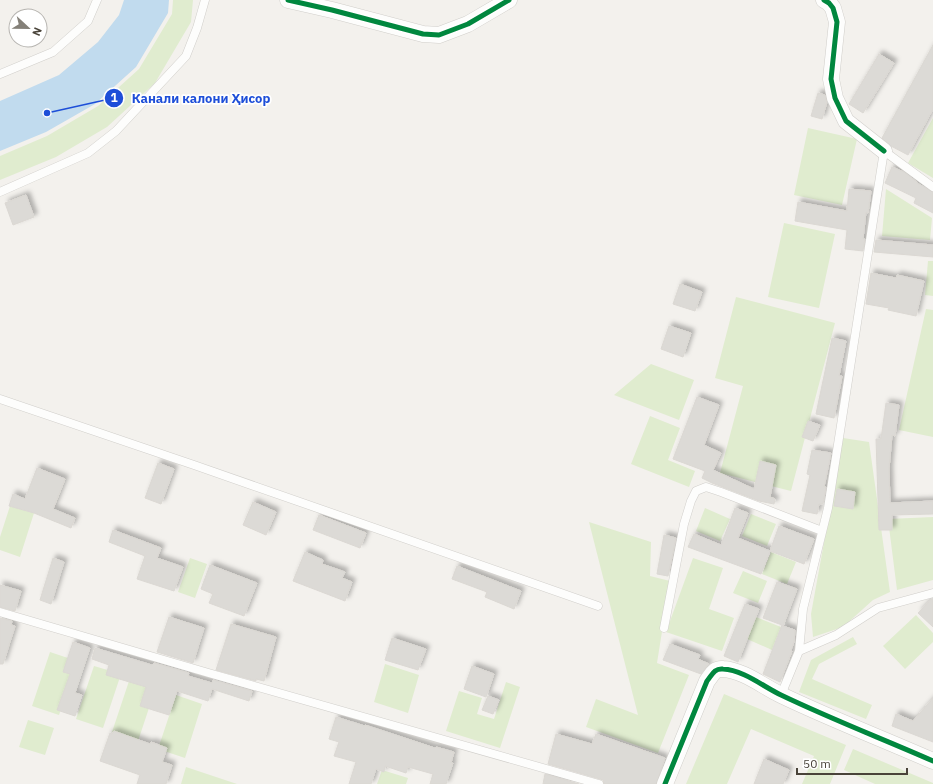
<svg xmlns="http://www.w3.org/2000/svg" width="933" height="784" font-family="'IBM Plex Sans',sans-serif">
  <style>
    .green { fill: #e0eccf }
    .water { fill: #c1dbee }
    .building { fill: #dcdad6; stroke: #dbd8d3; filter: url(#shadow) }
    .lines { fill: none; stroke-linecap: round; stroke-linejoin: round }
    .lane-casing { stroke: #d1cfcb; stroke-width: 9 }
    .street-casing { stroke: #d1cfcb; stroke-width: 17 }
    .lane { stroke: #fdfdfc; stroke-width: 8 }
    .street { stroke: #fdfdfc; stroke-width: 16 }
    .cycleway-casing { stroke: #fff; stroke-width: 8 }
    .cycleway { stroke: #00873e; stroke-width: 5 }
    .leader { fill: none; stroke: #1d4ed8; stroke-width: 1.5 }
    .callout-dot { fill: #1d4ed8; stroke: #fff; stroke-width: 1.5 }
    .mark-label { font-size: 12px; text-anchor: middle; font-weight: bold; fill: #fff }
    .callout-label { font-size: 13px; text-anchor: middle; font-weight: bold; fill: #1d4ed8; stroke: #fff; stroke-width: 3.5; stroke-linejoin: round; paint-order: stroke }
  </style>
  <defs>
    <filter id="shadow"><feDropShadow dx="3.5" dy="-3.5" stdDeviation="2" flood-color="#0004"/></filter>
  </defs>
  <rect width="100%" height="100%" fill="#f3f1ed"/>
  <path class="green" d="M173,0H193L191,22L155,83L107,127L56,157L0,180V156L47,136L98,106L139,69L172,14Z
    M933,118V178L908,163Z
    M808,128L857,139L842,205L794,195Z
    M886,189L932,218L930,240L882,236Z
    M784,223L835,234L819,308L768,297Z
    M928,261H933V296L925,295Z
    M736,297L835,323L791,491L720,473L743,386L715,378Z
    M926,309L933,310V437L899,430Z
    M651,364L694,380L679,420L614,395Z
    M650,416L680,428L668,460L695,471L689,487L631,464Z
    M843,438L869,442L890,592L873,600L843,627L813,637L811,614Z
    M10,506L34,513L20,557L0,550V537Z
    M705,508L730,519L720,541L696,531Z
    M751,514L776,524L767,546L742,536Z
    M933,517V580L897,590L888,519Z
    M589,522L651,542L650,576L670,581L657,663L689,675L658,753L586,727L596,699L638,715Z
    M771,552L796,562L787,584L762,574Z
    M190,558L207,564L195,598L178,592Z
    M693,558L723,568L709,609L734,618L722,651L666,632Z
    M743,571L767,581L758,603L733,593Z
    M916,615L933,633V642L905,669L883,646Z
    M756,617L781,627L772,650L747,639Z
    M853,637L857,644L819,664L812,679L872,705L866,719L799,692L811,660Z
    M50,652L77,661L59,715L32,706Z
    M385,664L419,675L408,713L374,702Z
    M94,666L121,674L103,728L76,719Z
    M130,678L156,687L138,741L112,732Z
    M506,682L520,687L500,748L446,731L459,691L482,698L477,714L494,719Z
    M724,694L846,745L830,784H802L814,756L751,729L727,784H686Z
    M176,695L202,704L185,758L158,749Z
    M28,720L54,728L45,755L19,747Z
    M853,749L933,783V784H875L844,770Z
    M186,767L237,784H181Z
    M382,770L408,778L406,784H377Z"/>
  <path class="water" d="M124,0H169L168,13L136,67L95,104L46,132L0,151V101L59,75L98,42L119,15Z"/>
  <path class="building" d="M933,45V109L908,155L891,146L882,138Z
    M879,54L894,63L863,113L849,104Z
    M818,93L825,95L827,102L822,119L811,116Z
    M892,167L904,172L917,182V183L933,192V213L914,203L916,198L885,183Z
    M849,189L871,191L868,213L866,212L863,239H865L863,251L845,249L847,230L795,221L798,202L847,211Z
    M26,195L34,217L13,225L5,203Z
    M876,240L933,245V257L874,252Z
    M871,273L896,278L897,275L924,281L916,316L888,310L889,308L866,304Z
    M680,284L702,292L695,311L673,304Z
    M669,326L691,333L683,357L661,349Z
    M832,338L846,341L839,376H842L834,418L816,414Z
    M697,397L719,405L704,445L721,453L713,470L754,489L760,461L776,465L770,497L775,499L774,504L759,501L712,483L702,478L705,471L673,459Z
    M886,403L899,405L895,436L892,435L889,469L890,503L933,501V514L892,515V530H879L876,439H881Z
    M808,421L820,425L813,441L802,437Z
    M812,450L831,453L824,487H826L823,504H819L817,514L802,511L810,475L807,474Z
    M158,463L174,469L161,504L145,498Z
    M37,468L65,479L53,509L75,518L71,528L34,513L9,506L13,494L25,499Z
    M837,489L855,492L853,509L834,506Z
    M253,502L276,512L266,535L243,525Z
    M735,508L748,513L738,538L770,551L761,574L688,547L694,534L721,545Z
    M319,515L366,533L360,548L313,530Z
    M779,526L814,539L804,564L770,551Z
    M113,530L161,548L157,558L183,567L174,591L137,579L145,556L109,542Z
    M664,535L676,538L668,576L657,574Z
    M305,552L323,560L322,564L345,572L342,578L352,582L345,601L293,581Z
    M53,558L64,562L51,604L40,600Z
    M210,565L257,583L244,616L209,603L213,594L201,589Z
    M457,566L521,591L514,609L485,597L487,592L452,579Z
    M777,582L797,589L783,626L795,630L794,642L791,650L792,651L780,682L763,674L782,625L763,618Z
    M0,585L21,591L15,611L0,607Z
    M931,599H933V627L918,613Z
    M745,604L759,609L738,662L724,656Z
    M169,617L204,628L193,663L157,652Z
    M0,618L12,621L11,625L15,626L3,664H0Z
    M231,624L276,637L264,681L256,679V681L216,670Z
    M392,638L426,649L418,670L385,660Z
    M73,642L90,648L75,693L82,695L75,716L57,710L70,674L63,672Z
    M670,644L700,655L698,659L709,664L701,674L663,660Z
    M95,648L152,665L154,663L189,673L188,676L212,683L213,680L252,691L249,701L212,689L208,701L177,691L169,715L140,706L146,687L106,675L109,665L92,659Z
    M472,666L494,674L486,697L464,689Z
    M488,696L499,700L493,714L482,710Z
    M933,698V742L892,726L896,714L913,721Z
    M336,717L365,726V725L435,748L436,747L454,752L451,763H453L446,784H430L433,774L408,767L406,773L385,766L384,772L376,769L371,784H349L356,762L334,756L339,742L329,739Z
    M114,731L150,744L151,742L167,748L162,762L172,765L166,784H137L140,775L100,761L110,733L112,734Z
    M556,734L592,744L596,734L665,758L656,784H604L603,780L600,779L548,764Z
    M764,759L789,770L783,784H754Z
    M545,774L579,784H543Z"/>
  <g class="lines">
    <defs>
      <path id="lane" d="M0,74L53,52L88,21L97,0
        M0,192L88,153L116,131L186,56L197,28L205,0
        M0,399L194,465L598,606
        M0,612L212,674L599,784
        M664,628L684,524L691,501L696,491L706,487L721,492L822,531
        M799,651L836,635L878,608L933,593
        M781,695L799,651L803,609L828,508L884,151L933,187"/>
      <path id="street" d="M288,0L332,10L423,34L439,35L468,24L509,0
        M824,0L829,3L833,8L837,22L831,79L835,98L846,121L884,151
        M665,784L707,681C712,675 714,668 723,669C743,670 764,687 781,695C831,719 883,739 933,761"/>
    </defs>
    <use href="#lane" class="lane-casing"/>
    <use href="#street" class="street-casing"/>
    <use href="#lane" class="lane"/>
    <use href="#street" class="street"/>
    <defs>
      <path id="cycleway" d="M288,0L332,10L423,34L439,35L468,24L509,0
        M824,0L829,3L833,8L837,22L831,79L835,98L846,121L884,151
        M665,784L707,681C712,675 714,668 723,669C743,670 764,687 781,695C831,719 883,739 933,761"/>
    </defs>
    <use href="#cycleway" class="cycleway-casing"/>
    <use href="#cycleway" class="cycleway"/>
  </g>
  <path class="leader" d="M47 113L114 98"/>
  <g class="callout-dot">
    <circle cx="47" cy="113" r="4"/>
    <circle cx="114" cy="98" r="10"/>
  </g>
  <g class="mark-label">
    <text x="114" y="102">1</text>
  </g>
  <g class="callout-label">
    <text x="201" y="103">Канали калони Ҳисор</text>
  </g>
  <g transform="translate(28 28) rotate(112)"><circle r="19" fill="#ffffff" stroke="#b6b4b0"/>
  <path d="M0-3L7 15L0 10L-7 15Z" fill="#848078"/>
  <text y="-6" font-size="11" font-weight="bold" text-anchor="middle" fill="#494339">N</text>
  </g>
  <path d="M797 768v6h110v-6" fill="none" stroke="#494339" stroke-width="2"/>
  <text x="803" y="768" font-size="12" fill="#494339" stroke="#ffffff" stroke-width="3" paint-order="stroke">50 m</text>
</svg>
